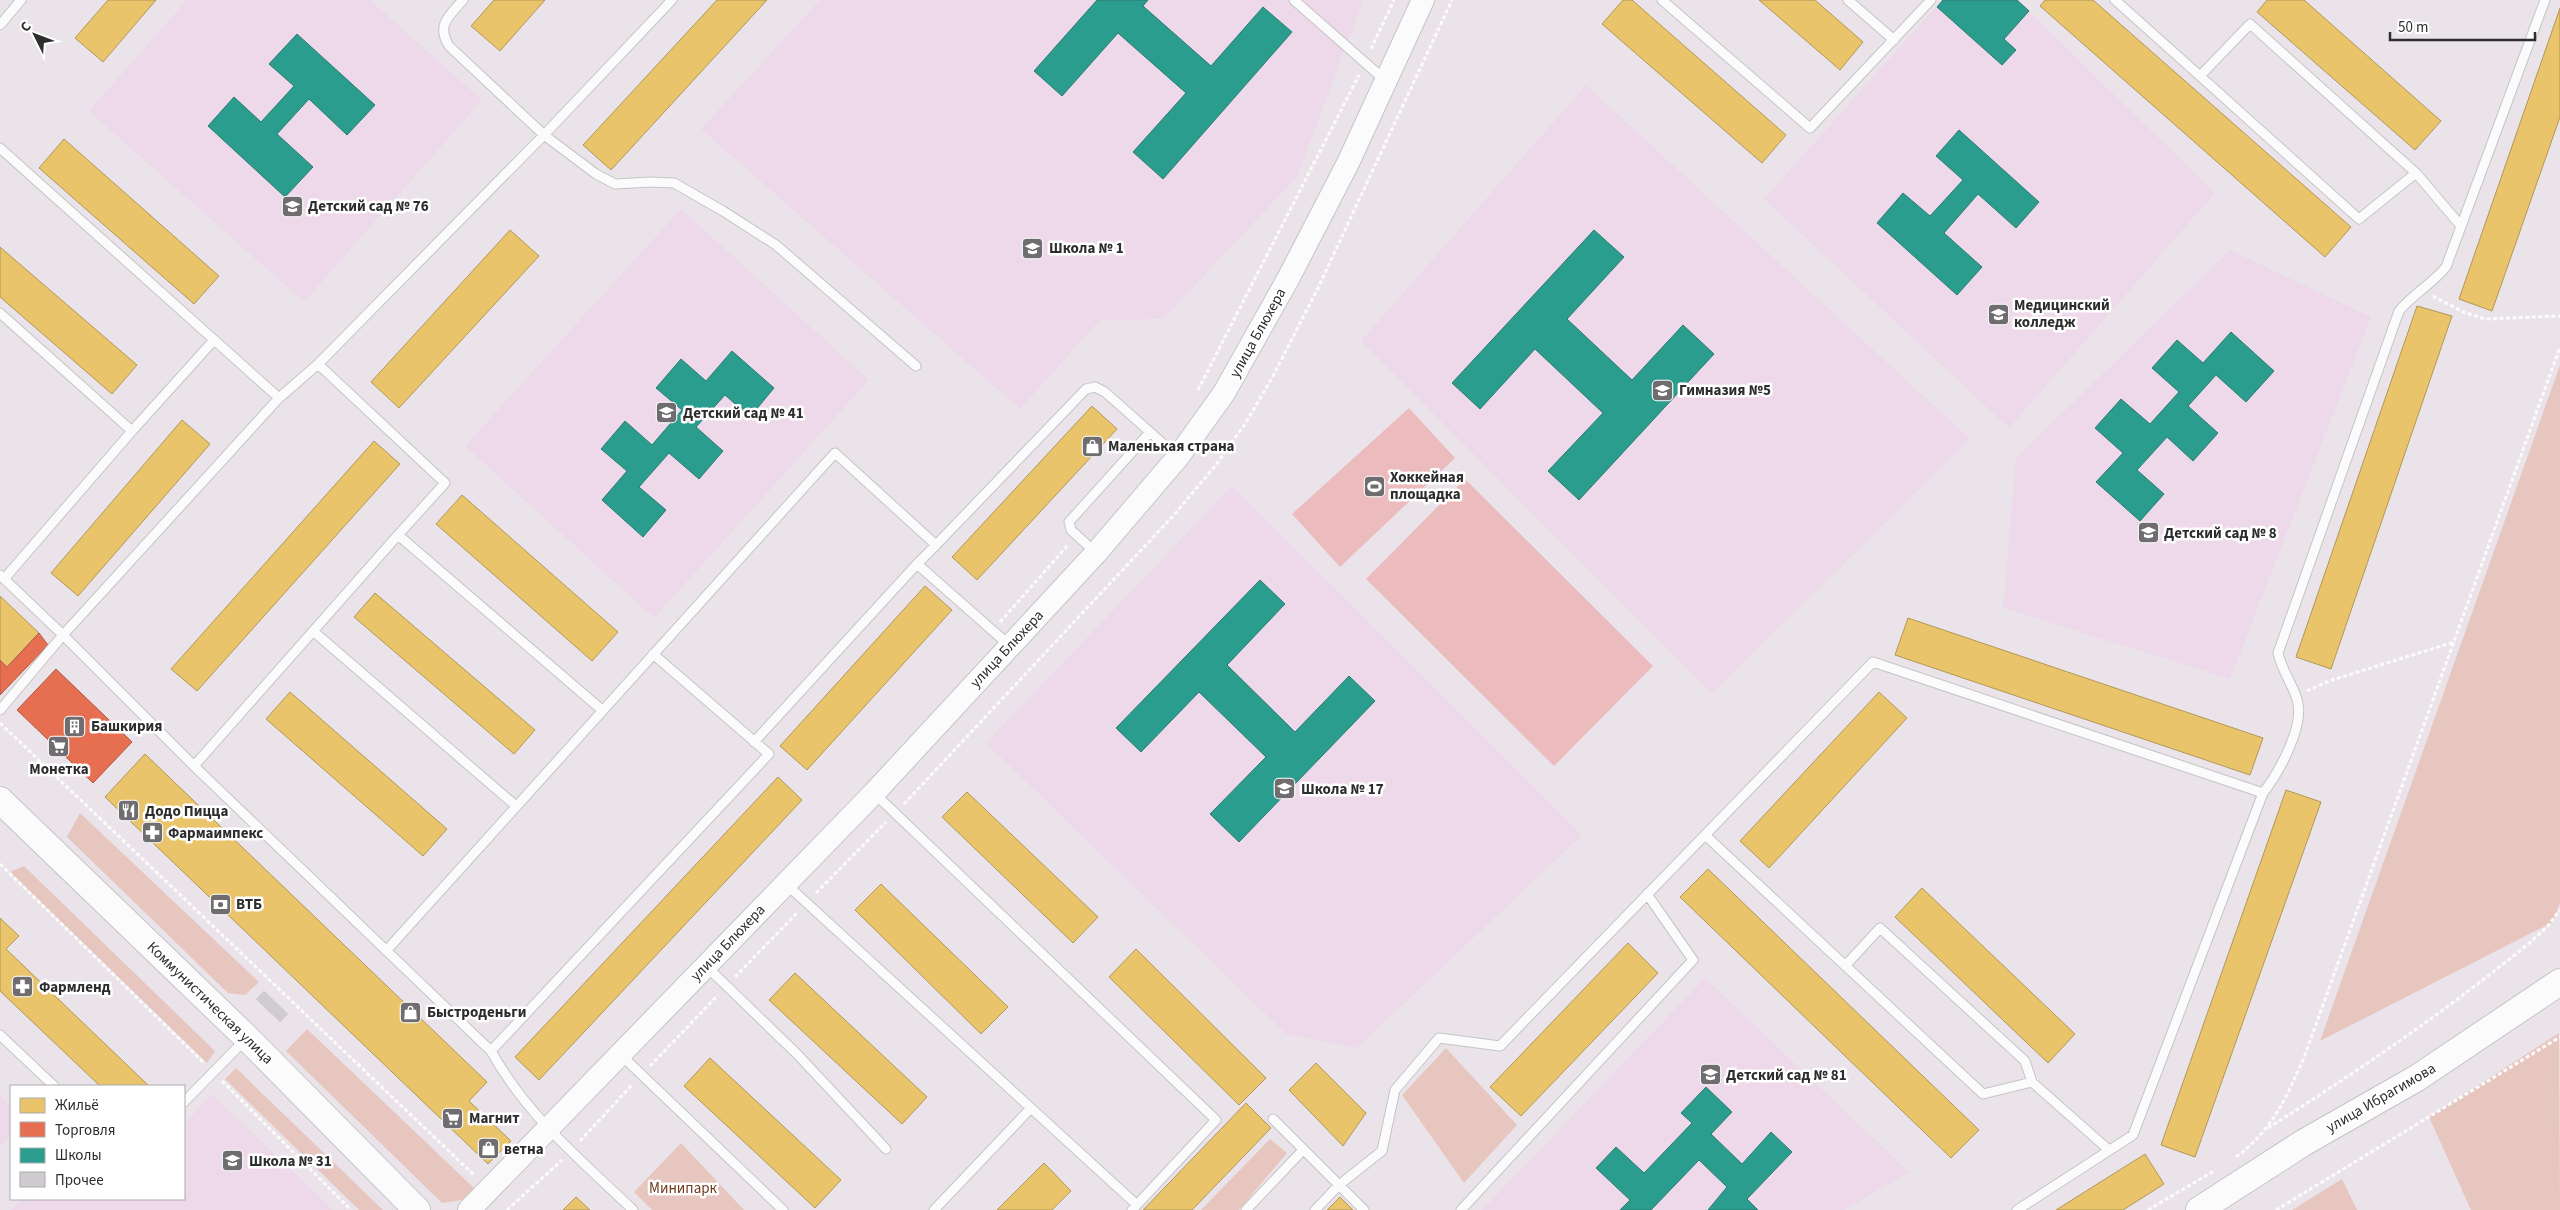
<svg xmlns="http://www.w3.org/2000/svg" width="2560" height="1210" font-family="'Source Sans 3',sans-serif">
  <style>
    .education { fill: #edd9e9 }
    .green { fill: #e7c6c0 }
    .pitch { fill: #ebbbbe }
    .homes { fill: #e9c46a; stroke: #b19758 }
    .shops { fill: #e76f51; stroke: #af5b46 }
    .schools { fill: #2a9d8f; stroke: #2b7b72 }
    .building { fill: #d0cbd0; stroke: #d5d0d5 }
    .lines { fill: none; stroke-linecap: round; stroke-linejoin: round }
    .service-casing { stroke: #c4c4c5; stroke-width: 11 }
    .tertiary-casing { stroke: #c4c4c5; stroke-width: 24 }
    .secondary-casing { stroke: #c4c4c5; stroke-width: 28 }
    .path { stroke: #fcfbfc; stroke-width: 3; stroke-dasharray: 4 2.5; stroke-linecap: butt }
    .service { stroke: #fcfbfc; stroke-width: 9 }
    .tertiary { stroke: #fcfbfc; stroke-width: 22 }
    .secondary { stroke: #fcfbfc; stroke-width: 26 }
    .labels { text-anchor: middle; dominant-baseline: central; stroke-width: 5; stroke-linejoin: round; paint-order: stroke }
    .poi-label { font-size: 15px; font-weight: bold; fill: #2d2d2d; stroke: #fff; text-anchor: start }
    .street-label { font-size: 15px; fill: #2d2d2d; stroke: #fff }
    .park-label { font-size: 15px; fill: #6c381c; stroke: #fff }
  </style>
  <rect width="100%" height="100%" fill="#eae4ea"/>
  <path class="education" d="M187,0H370L482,100L304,302L89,111Z
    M820,0H1363L1297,177L1163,319L1100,320L1020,409L701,129Z
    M1942,0H2017L2215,193L2009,428L1764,199Z
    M1586,85L1970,439L1712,694L1361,341Z
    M681,209L869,380L654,618L465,446Z
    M2230,250L2371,317L2230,679L2003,608L2016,458Z
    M1232,486L1582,835L1357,1048L1286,1034L986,743Z
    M1705,978L1909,1172L1844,1210H1482Z
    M212,1094L333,1210H11L22,1199H184V1124Z
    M0,1096L11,1107V1135L0,1147Z"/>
  <path class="green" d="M2560,365V903L2553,922L2320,1041Z
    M80,813L259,982L245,995L228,993L67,837Z
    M24,866L215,1051L207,1063L10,872Z
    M307,1029L474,1188L462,1200L442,1203L286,1051Z
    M2559,1033L2560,1210H2471L2429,1117Z
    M1446,1048L1517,1125L1464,1183L1402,1095Z
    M236,1068L383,1210H359L225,1079Z
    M1270,1139L1287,1153L1239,1210H1201Z
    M681,1143L744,1210H652L634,1192Z
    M2342,1179L2357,1210H2292Z"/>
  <path class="pitch" d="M1409,408L1455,458L1340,567L1292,514Z
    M1465,479L1653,666L1554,766L1366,579Z"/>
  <path class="homes" d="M108,0H156L103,62L75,38Z
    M494,0H545L500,51L471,26Z
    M717,0H767L611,170L583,145Z
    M1623,0H1632L1786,135L1762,163L1602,24Z
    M1759,0H1815L1863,42L1840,70Z
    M2045,0H2093L2351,227L2325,257L2040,6Z
    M2267,0H2304L2441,121L2415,150L2257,12Z
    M2560,8V117L2492,311L2459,299Z
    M64,139L219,276L194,304L39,168Z
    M510,230L539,256L399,408L371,382Z
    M0,247L137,365L112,394L0,297Z
    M2417,306L2452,316L2331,669L2296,657Z
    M1092,406L1117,429L977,580L952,557Z
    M182,420L210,444L78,596L51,573Z
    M374,441L400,464L197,691L171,669Z
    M462,495L618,632L592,661L436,524Z
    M925,586L952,610L807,770L780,746Z
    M375,593L535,730L514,754L354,617Z
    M0,596L39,633L7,667L0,660Z
    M1908,618L2263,738L2250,775L1895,655Z
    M290,692L447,829L423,856L266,719Z
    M1879,692L1907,718L1769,868L1740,841Z
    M145,754L487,1082L469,1101L511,1141L488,1164L105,797Z
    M778,777L802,800L539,1080L515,1057Z
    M2286,790L2321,802L2195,1157L2161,1145Z
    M967,792L1098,917L1073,943L942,817Z
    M1708,869L1979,1130L1951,1158L1680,897Z
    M881,884L1008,1007L981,1034L855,910Z
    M1922,888L2075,1034L2048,1063L1895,917Z
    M0,918L19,936L6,949L149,1086H100L0,991Z
    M1628,943L1658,973L1521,1116L1490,1087Z
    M1136,949L1266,1078L1239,1105L1109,977Z
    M795,973L927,1097L902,1124L769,1000Z
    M710,1058L841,1180L815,1208L684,1086Z
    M1316,1063L1366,1113L1343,1146L1289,1090Z
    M1246,1103L1271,1128L1192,1210H1143Z
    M2145,1154L2164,1184L2123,1210H2056Z
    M1044,1163L1071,1191L1052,1210H997Z
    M576,1197L590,1210H563Z
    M1340,1197L1353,1210H1327Z"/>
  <path class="shops" d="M39,633L48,645L0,695V660L7,667Z
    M56,669L132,742L93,783L17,710Z"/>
  <path class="schools" d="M1097,0H1148L1143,6L1211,66L1263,7L1292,32L1163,179L1133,152L1186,93L1118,33L1062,96L1034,71Z
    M1943,0H2017L2029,11L2004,39L2016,50L2002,65L1937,7Z
    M297,34L375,105L347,135L309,99L277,134L313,167L285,197L208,126L234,97L261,122L294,86L269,64Z
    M1959,130L2039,202L2016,228L1978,194L1944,233L1982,267L1957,295L1877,223L1903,193L1930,216L1963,180L1936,156Z
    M1594,230L1624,257L1567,319L1632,380L1683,325L1714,354L1579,500L1548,471L1603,413L1535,349L1480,409L1452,383Z
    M2231,332L2274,371L2246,402L2216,375L2188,406L2218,433L2193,461L2167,437L2137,470L2164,494L2140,521L2096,482L2123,453L2095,428L2121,399L2150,424L2179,392L2152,368L2177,340L2203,363Z
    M732,351L774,388L750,417L725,395L696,427L723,451L699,479L669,453L639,487L666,510L643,537L602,500L627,471L601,449L625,421L652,445L682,410L656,388L681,359L706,381Z
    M1260,580L1285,604L1227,665L1295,732L1349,676L1375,701L1239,842L1210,814L1266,757L1199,692L1141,752L1116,728Z
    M1706,1087L1732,1112L1711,1134L1742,1164L1771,1132L1792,1152L1747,1199L1758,1210H1708L1727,1187L1699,1160L1651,1210H1620L1630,1200L1596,1168L1616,1147L1644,1173L1692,1123L1681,1113Z"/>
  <path class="building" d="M264,991L288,1014L280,1022L256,999Z"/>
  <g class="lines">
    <defs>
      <path id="service" d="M463,0C449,16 436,25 449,46L544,135L596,174L615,184L651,182L674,183L723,211L776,245L916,366
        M1294,0L1386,81
        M1662,0L1810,128L1931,0
        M1848,0L1894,40
        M2115,0L2200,76
        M0,25L21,0
        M0,148L279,398
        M2416,173L2359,219L2200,76L2250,24L2416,173L2461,226
        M0,313L132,431L4,579
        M318,364L445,483L398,535
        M132,431L214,340
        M936,545L1086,389L1095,387L1105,392L1178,457
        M1095,552L1071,530L1069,522L1150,432
        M0,575L63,635L0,710
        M313,631L516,806
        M754,742L917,564
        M194,766L398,535L602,710
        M874,793L1216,1120L1132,1210
        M1705,835L1983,1094L2032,1082L2109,1150
        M786,884L1137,1205
        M386,951L835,453L936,545L917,564L1009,645
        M706,966L797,1054L886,1149
        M1845,966L1880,928L2025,1061L2032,1082
        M0,1035L54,1086
        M491,1051L769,754L653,654
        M620,1054L783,1210
        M184,1102L245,1040
        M1273,1119L1364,1210
        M633,1210C580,1159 527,1116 491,1051L194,766L63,635L279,398L318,364L544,135L672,0
        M934,1210L1031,1108
        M1246,1210L1303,1150
        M1315,1210L1339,1185L1382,1151L1395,1090L1439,1038L1500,1046L1873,662L2263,793
        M1461,1210L1693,960L1647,894
        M2017,1210L2133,1135L2263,793C2278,774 2303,729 2298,704C2296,689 2282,672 2278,653L2399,311C2413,294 2432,284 2446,267L2545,0"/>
      <path id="tertiary" d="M469,1210L874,793L1096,553L1178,457L1224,393L1288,279L1348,163L1423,0"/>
      <path id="secondary" d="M0,800L247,1038L417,1210
        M2199,1210L2303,1143L2417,1078L2560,982"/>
    </defs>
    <use href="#service" class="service-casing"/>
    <use href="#tertiary" class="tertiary-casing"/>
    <use href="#secondary" class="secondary-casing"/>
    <path class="path" d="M1371,49L1394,0
      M2433,296L2463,312L2485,319L2560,316
      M1198,390L1359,75
      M1000,622L1069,544
      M2307,691L2329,681L2454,642
      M0,723L475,1176
      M904,804L1174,515L1215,466L1245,424L1272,378L1318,288L1452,0
      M0,864L203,1062
      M816,893L886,822
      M735,977L798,912
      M650,1066L718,995
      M222,1081L351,1210
      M2268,1128C2360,1070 2449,1009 2533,940L2547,927L2560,910
      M580,1141L632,1085
      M2236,1157C2274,1129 2287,1096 2305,1055L2560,347
      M507,1210L562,1160
      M2148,1210L2214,1171
      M2276,1210L2560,1037"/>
    <use href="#service" class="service"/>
    <use href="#tertiary" class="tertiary"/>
    <use href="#secondary" class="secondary"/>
  </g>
  <defs>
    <symbol id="school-square" viewBox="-11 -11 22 22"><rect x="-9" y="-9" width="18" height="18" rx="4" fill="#6f6d6f" stroke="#fff"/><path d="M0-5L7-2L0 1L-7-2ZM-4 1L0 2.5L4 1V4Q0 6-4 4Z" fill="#fff"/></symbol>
    <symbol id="university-square" viewBox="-11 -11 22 22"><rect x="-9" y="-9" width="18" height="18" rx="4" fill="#6f6d6f" stroke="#fff"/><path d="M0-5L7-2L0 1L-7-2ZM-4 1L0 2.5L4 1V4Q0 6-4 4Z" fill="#fff"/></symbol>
    <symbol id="shop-square" viewBox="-11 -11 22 22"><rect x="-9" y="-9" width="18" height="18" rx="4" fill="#6f6d6f" stroke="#fff"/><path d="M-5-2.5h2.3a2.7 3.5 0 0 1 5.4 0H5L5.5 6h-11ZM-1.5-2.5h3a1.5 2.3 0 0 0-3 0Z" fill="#fff"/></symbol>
    <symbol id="stadium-square" viewBox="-11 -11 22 22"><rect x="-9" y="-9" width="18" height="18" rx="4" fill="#6f6d6f" stroke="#fff"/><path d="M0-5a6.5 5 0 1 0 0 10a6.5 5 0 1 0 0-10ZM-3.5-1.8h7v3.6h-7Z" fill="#fff"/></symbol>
    <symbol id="building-square" viewBox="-11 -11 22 22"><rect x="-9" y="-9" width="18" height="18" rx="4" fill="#6f6d6f" stroke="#fff"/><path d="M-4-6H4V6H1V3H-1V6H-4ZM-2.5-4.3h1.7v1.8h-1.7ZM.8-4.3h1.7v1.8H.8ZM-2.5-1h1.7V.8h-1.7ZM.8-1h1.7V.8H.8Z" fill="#fff"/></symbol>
    <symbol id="supermarket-square" viewBox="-11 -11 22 22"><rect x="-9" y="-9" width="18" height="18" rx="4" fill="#6f6d6f" stroke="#fff"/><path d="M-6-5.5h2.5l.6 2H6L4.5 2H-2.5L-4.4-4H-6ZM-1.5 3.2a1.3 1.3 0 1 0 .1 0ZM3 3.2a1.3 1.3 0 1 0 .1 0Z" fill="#fff"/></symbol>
    <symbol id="restaurant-square" viewBox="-11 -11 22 22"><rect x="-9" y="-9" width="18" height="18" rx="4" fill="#6f6d6f" stroke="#fff"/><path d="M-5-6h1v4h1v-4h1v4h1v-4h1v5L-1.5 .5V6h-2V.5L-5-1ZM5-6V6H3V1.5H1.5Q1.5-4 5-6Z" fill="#fff"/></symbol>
    <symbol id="pharmacy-square" viewBox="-11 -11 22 22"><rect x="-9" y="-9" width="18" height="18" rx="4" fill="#6f6d6f" stroke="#fff"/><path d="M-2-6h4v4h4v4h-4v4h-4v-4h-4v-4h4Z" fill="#fff"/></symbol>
    <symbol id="bank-square" viewBox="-11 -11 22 22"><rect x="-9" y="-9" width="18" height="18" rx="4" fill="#6f6d6f" stroke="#fff"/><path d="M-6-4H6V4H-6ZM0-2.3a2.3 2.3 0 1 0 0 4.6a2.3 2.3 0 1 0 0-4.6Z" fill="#fff"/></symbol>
  </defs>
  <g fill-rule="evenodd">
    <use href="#school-square" x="280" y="194" width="25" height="25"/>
    <use href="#school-square" x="1020" y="236" width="25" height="25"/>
    <use href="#university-square" x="1986" y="302" width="25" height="25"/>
    <use href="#school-square" x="1650" y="378" width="25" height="25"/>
    <use href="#school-square" x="654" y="400" width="25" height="25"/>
    <use href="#shop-square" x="1080" y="434" width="25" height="25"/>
    <use href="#stadium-square" x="1362" y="474" width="25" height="25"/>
    <use href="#school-square" x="2136" y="520" width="25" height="25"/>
    <use href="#building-square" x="62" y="714" width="25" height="25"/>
    <use href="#supermarket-square" x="46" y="734" width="25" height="25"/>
    <use href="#school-square" x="1272" y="776" width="25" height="25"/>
    <use href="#restaurant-square" x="116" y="798" width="25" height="25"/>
    <use href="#pharmacy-square" x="140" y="820" width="25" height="25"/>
    <use href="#bank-square" x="208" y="892" width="25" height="25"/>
    <use href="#pharmacy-square" x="10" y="974" width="25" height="25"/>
    <use href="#shop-square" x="398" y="1000" width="25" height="25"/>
    <use href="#school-square" x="1698" y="1062" width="25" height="25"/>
    <use href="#supermarket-square" x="440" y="1106" width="25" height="25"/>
    <use href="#shop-square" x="476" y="1136" width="25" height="25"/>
    <use href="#school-square" x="220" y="1148" width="25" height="25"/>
  </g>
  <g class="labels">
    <g class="poi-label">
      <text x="308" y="206">Детский сад № 76</text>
      <text x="1049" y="248">Школа № 1</text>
      <text x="2014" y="305">Медицинский<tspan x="2014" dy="17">колледж</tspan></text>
      <text x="1679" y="390">Гимназия №5</text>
      <text x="683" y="413">Детский сад № 41</text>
      <text x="1108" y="446">Маленькая страна</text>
      <text x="1390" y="477">Хоккейная<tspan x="1390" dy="17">площадка</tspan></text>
      <text x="2164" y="533">Детский сад № 8</text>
      <text x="91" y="726">Башкирия</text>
      <text x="59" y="769" text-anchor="middle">Монетка</text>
      <text x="1301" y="789">Школа № 17</text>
      <text x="145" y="811">Додо Пицца</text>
      <text x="168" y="833">Фармаимпекс</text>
      <text x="236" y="904">ВТБ</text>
      <text x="39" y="987">Фармленд</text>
      <text x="427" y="1012">Быстроденьги</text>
      <text x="1726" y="1075">Детский сад № 81</text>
      <text x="469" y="1118">Магнит</text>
      <text x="504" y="1149">ветна</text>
      <text x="249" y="1161">Школа № 31</text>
    </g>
    <g class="street-label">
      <text transform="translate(1258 333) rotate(-61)">улица Блюхера</text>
      <text transform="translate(1007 649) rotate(-47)">улица Блюхера</text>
      <text transform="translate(728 943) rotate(-46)">улица Блюхера</text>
      <text transform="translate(210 1003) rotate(44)">Коммунистическая улица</text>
      <text transform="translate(2381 1098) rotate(-30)">улица Ибрагимова</text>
    </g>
    <g class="park-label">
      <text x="683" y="1188">Минипарк</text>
    </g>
  </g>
  <rect x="10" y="1085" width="175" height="115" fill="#ffffff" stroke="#ababab"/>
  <rect x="20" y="1098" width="25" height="15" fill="#e9c46a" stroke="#ababab"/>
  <text x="55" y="1110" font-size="15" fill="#2d2d2d">Жильё</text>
  <rect x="20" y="1122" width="25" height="15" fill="#e76f51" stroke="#ababab"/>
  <text x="55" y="1135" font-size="15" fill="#2d2d2d">Торговля</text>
  <rect x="20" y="1148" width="25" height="15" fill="#2a9d8f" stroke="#ababab"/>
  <text x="55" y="1160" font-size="15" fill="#2d2d2d">Школы</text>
  <rect x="20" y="1172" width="25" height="15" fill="#d0cbd0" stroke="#ababab"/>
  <text x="55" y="1185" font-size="15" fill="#2d2d2d">Прочее</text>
  <g transform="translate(35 35) rotate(312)" stroke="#ffffff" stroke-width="4" paint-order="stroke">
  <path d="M0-4L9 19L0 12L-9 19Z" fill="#2d2d2d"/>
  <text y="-8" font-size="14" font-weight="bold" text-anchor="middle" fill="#2d2d2d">С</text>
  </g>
  <path d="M2390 32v8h145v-8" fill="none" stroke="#2d2d2d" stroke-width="2.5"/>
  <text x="2398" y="32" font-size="15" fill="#2d2d2d" stroke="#ffffff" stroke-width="4" paint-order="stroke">50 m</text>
</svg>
